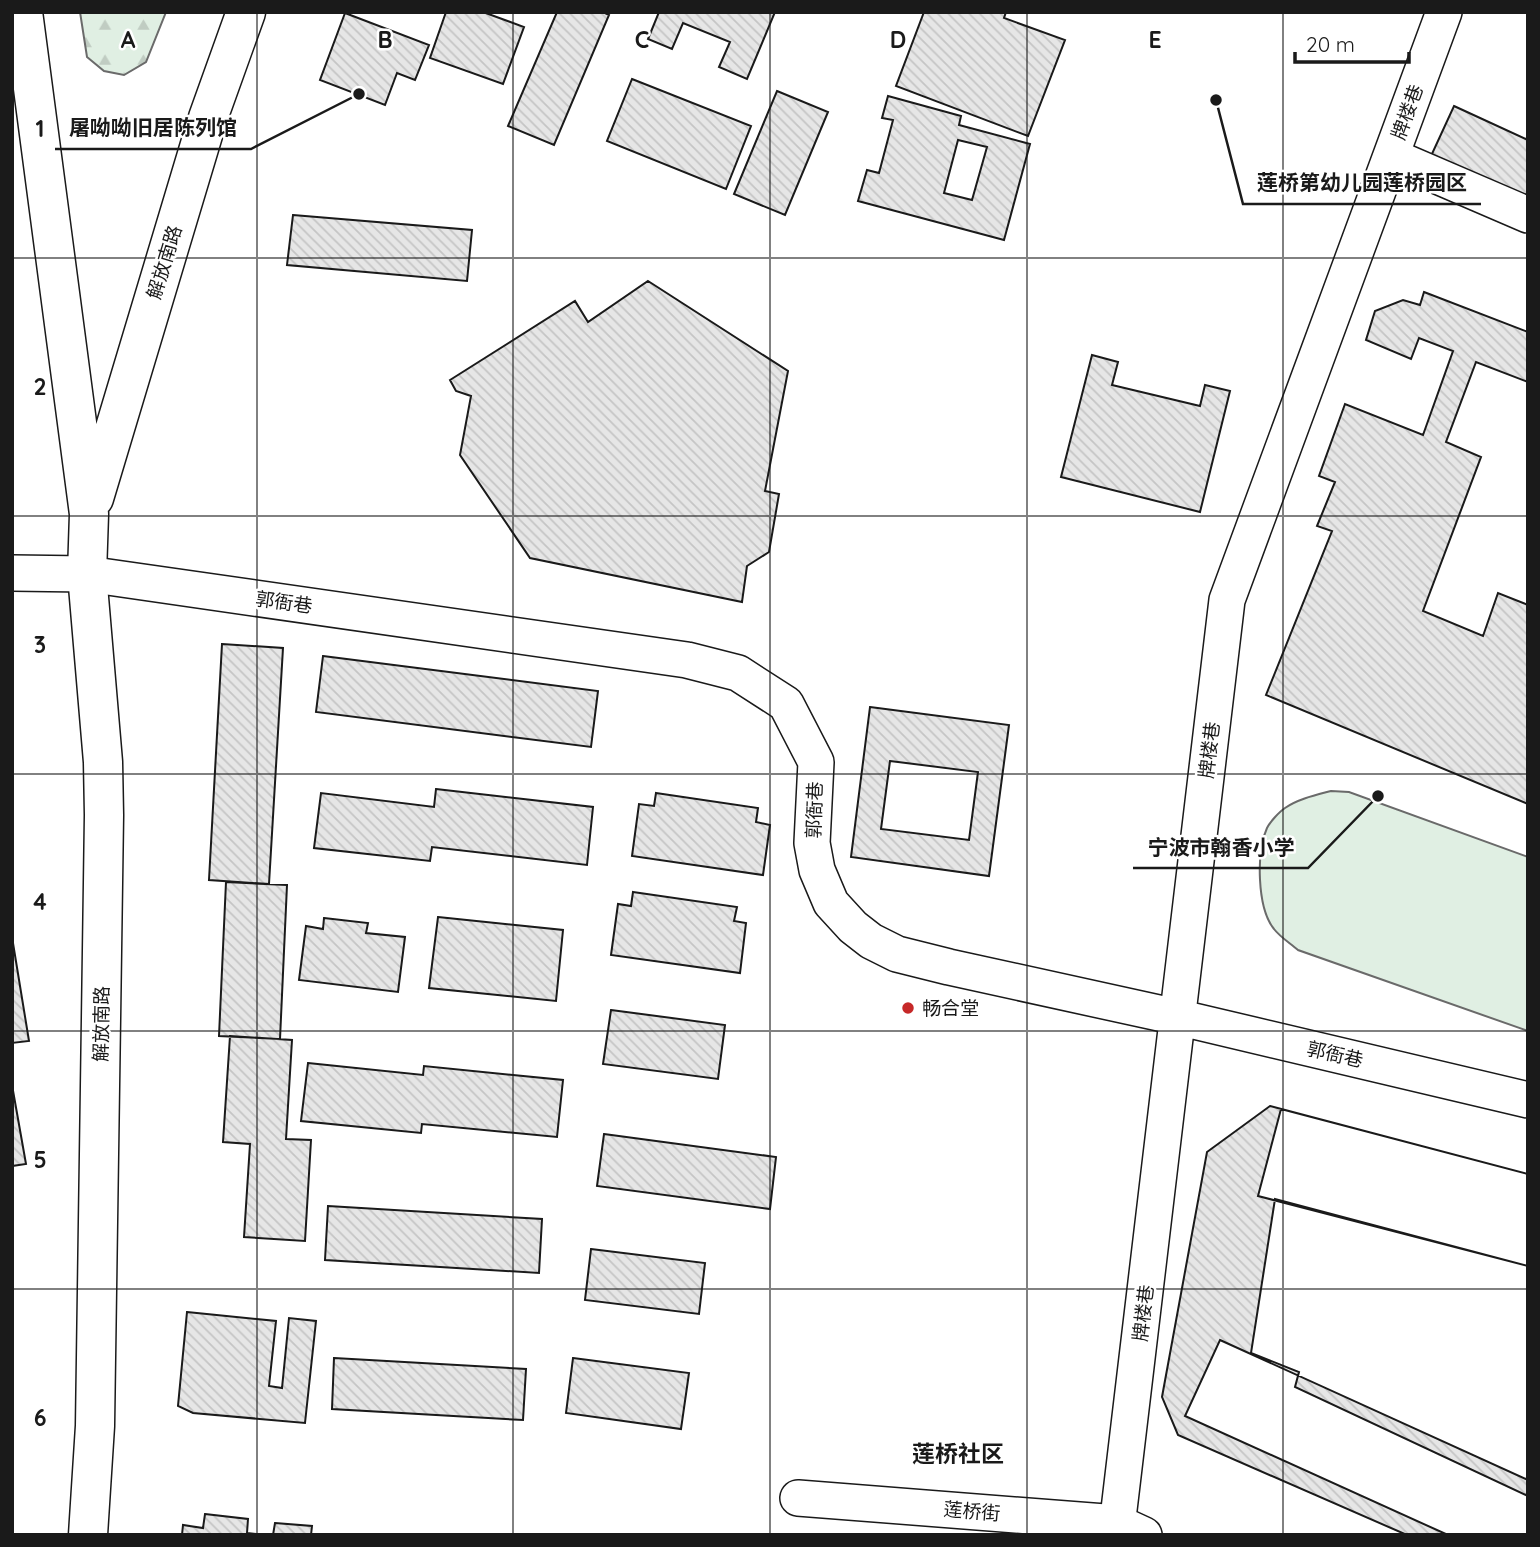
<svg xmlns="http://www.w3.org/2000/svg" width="1540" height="1547" font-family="Quicksand,'Noto Sans SC',sans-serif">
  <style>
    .grass { fill: #e0efe3; stroke: #6a6a6a; stroke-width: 2 }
    .forest { fill: url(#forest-firs); stroke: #6a6a6a; stroke-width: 2 }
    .building { fill: url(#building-back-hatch); stroke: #1a1a1a; stroke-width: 2; fill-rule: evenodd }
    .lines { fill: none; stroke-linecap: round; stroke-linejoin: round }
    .street-casing { stroke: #1a1a1a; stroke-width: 38 }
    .secondary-casing { stroke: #1a1a1a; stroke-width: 41 }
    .street { stroke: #fff; stroke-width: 35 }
    .secondary { stroke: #fff; stroke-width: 38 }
    .grid { fill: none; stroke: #1a1a1a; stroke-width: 2; stroke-opacity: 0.55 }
    .poi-dot { fill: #c62828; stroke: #fff; stroke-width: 2.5 }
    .labels { text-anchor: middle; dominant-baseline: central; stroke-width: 5; stroke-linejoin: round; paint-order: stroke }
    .street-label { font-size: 19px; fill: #1a1a1a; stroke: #fff }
    .poi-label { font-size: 19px; fill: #1a1a1a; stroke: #fff; text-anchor: start }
    .quarter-label { font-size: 23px; font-weight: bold; fill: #1a1a1a; stroke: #fff }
    .grid-label { font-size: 23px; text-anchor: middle; font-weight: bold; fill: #1a1a1a; stroke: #fff; stroke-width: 5; stroke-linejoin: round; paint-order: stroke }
    .leader { fill: none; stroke: #1a1a1a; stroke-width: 2.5 }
    .callout-dot { fill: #1a1a1a; stroke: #fff; stroke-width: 2.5 }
    .callout-label { font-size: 21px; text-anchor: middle; font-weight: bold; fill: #1a1a1a; stroke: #fff; stroke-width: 5; stroke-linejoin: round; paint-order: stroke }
  </style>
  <defs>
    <pattern id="forest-firs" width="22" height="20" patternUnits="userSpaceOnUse" patternTransform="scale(1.75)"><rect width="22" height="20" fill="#e0efe3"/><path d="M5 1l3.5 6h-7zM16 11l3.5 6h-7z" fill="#c0ccc2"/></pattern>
    <pattern id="building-back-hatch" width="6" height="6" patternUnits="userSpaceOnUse" patternTransform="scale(1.75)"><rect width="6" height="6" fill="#e6e6e6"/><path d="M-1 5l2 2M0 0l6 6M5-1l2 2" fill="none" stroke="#c5c5c5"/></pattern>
  </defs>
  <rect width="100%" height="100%" fill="#fff"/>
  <path class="grass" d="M1331,791L1349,792L1528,857V1031L1298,950C1290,943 1280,937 1274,929C1257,908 1256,852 1267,828C1270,822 1279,812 1285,808C1298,799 1316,795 1331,791Z"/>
  <path class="forest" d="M80,12H166L146,62L124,75L104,71L87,57Z"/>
  <path class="building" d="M446,12H483L524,27L503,84L430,58Z
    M557,12H603L609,15L554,145L508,126Z
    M659,12H775L747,79L719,67L730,42L683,23L672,49L648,39Z
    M924,12H1006L1004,18L1065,40L1028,136L896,86Z
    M345,13L429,45L415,80L397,73L385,105L320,80Z
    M632,79L751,126L726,189L607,141Z
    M777,91L828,112L785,215L734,194Z
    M888,96L961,116L959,125L1030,144L1004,240L858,201L867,170L879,173L893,120L882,118ZM958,140L987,147L972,200L944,193Z
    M1454,106L1528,140V199L1431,156Z
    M293,215L472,230L467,281L287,265Z
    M648,281L788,371L765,491L779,494L769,552L747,566L742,602L530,558L460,455L471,396L456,391L450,380L575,301L588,322Z
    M1424,292L1528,332V382L1476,362L1446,442L1481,457L1423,611L1483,636L1498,593L1528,605V804L1266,695L1332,531L1317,526L1335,482L1319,476L1345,404L1423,435L1453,351L1419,338L1411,359L1366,340L1375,311L1403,300L1420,305Z
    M1092,355L1118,362L1112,385L1200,406L1205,385L1230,391L1200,512L1061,477Z
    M222,644L283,648L269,884L209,880Z
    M323,656L598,691L591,747L316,712Z
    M870,707L1009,725L989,876L851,857ZM890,761L978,772L969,840L881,829Z
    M436,789L593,807L587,865L432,847L430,861L314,848L321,793L434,807Z
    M656,793L758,808L756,822L770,825L763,875L632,856L639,804L654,806Z
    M226,882L287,885L280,1039L219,1036Z
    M633,892L737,907L734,921L746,923L740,973L611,955L618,904L631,906Z
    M438,917L563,930L556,1001L429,988Z
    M324,918L368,923L366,933L405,937L398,992L299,980L306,926L323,929Z
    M12,937L29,1041L12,1043Z
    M611,1010L725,1025L718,1079L603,1064Z
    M230,1036L292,1040L286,1139L311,1140L305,1241L244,1237L250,1144L223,1142Z
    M308,1063L423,1075L424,1066L563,1080L557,1137L422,1124L421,1133L301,1121Z
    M12,1085L26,1164L12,1166Z
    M1270,1106L1528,1174V1266L1275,1199L1251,1353L1299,1372L1295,1387L1528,1496V1535H1407L1178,1435L1162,1397L1207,1152Z
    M1281,1109L1528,1174V1266L1258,1196Z
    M604,1134L776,1157L770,1209L597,1186Z
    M328,1206L542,1219L539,1273L325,1260Z
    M591,1249L705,1263L699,1314L585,1300Z
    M187,1312L276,1321L269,1386L282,1388L289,1318L316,1321L305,1423L193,1413L178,1406Z
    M1220,1340L1528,1480V1535H1448L1185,1416Z
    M334,1358L526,1369L523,1420L332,1409Z
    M573,1358L689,1373L681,1429L566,1413Z
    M205,1514L248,1519L247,1533L265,1535H182L183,1525L203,1528Z
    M275,1523L312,1526L311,1535H273Z"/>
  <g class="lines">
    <defs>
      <path id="street" d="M1391,156L1528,215
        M12,573L87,574L687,660L738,673L786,704L816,762L812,843L817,870L831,903L853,927L871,941L897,954L949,967L1177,1017L1528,1100
        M798,1498L1118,1523L1144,1535
        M1116,1535L1227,600L1444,12"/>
      <path id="secondary" d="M23,12L89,514L87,574L103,762L104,815L95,1426L88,1535
        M94,498L208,118L246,12"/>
    </defs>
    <use href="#street" class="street-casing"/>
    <use href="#secondary" class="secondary-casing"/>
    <use href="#street" class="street"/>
    <use href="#secondary" class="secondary"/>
  </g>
  <path class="grid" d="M257,12V1535M513,12V1535M770,12V1535M1027,12V1535M1283,12V1535M12,258H1528M12,516H1528M12,774H1528M12,1031H1528M12,1289H1528"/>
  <circle class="poi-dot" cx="908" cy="1008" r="7"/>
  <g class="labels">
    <g class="street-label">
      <text transform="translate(1407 112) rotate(-70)">牌楼巷</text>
      <text transform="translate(164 262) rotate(-73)">解放南路</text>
      <text transform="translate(284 602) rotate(8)">郭衙巷</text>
      <text transform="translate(1209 750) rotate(-83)">牌楼巷</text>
      <text transform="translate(814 810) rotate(-88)">郭衙巷</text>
      <text transform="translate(101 1024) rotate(-89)">解放南路</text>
      <text transform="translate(1335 1054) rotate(13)">郭衙巷</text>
      <text transform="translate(1143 1313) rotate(-83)">牌楼巷</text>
      <text transform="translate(972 1511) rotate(5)">莲桥街</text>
    </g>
    <g class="poi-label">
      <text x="922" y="1008">畅合堂</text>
    </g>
    <g class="quarter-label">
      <text x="958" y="1453">莲桥社区</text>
    </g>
  </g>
  <g class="grid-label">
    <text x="128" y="48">A</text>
    <text x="385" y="48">B</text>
    <text x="642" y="48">C</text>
    <text x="898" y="48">D</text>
    <text x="1155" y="48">E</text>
    <text x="40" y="137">1</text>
    <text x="40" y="395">2</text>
    <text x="40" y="653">3</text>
    <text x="40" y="910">4</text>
    <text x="40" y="1168">5</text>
    <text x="40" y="1426">6</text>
  </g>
  <path class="leader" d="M359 94L251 149H55M1216 100L1243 204H1481M1378 796L1308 868H1133"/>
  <g class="callout-dot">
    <circle cx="359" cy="94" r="7"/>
    <circle cx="1216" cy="100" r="7"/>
    <circle cx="1378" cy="796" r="7"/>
  </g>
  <g class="callout-label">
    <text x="153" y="135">屠呦呦旧居陈列馆</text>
    <text x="1362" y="190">莲桥第幼儿园莲桥园区</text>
    <text x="1221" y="855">宁波市翰香小学</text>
  </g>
  <rect width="1540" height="1547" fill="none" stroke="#1a1a1a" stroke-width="28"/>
  <path d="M1295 52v10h114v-10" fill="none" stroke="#1a1a1a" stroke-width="3.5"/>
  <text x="1306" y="52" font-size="21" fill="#1a1a1a" stroke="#ffffff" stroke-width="5" paint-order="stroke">20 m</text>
</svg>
